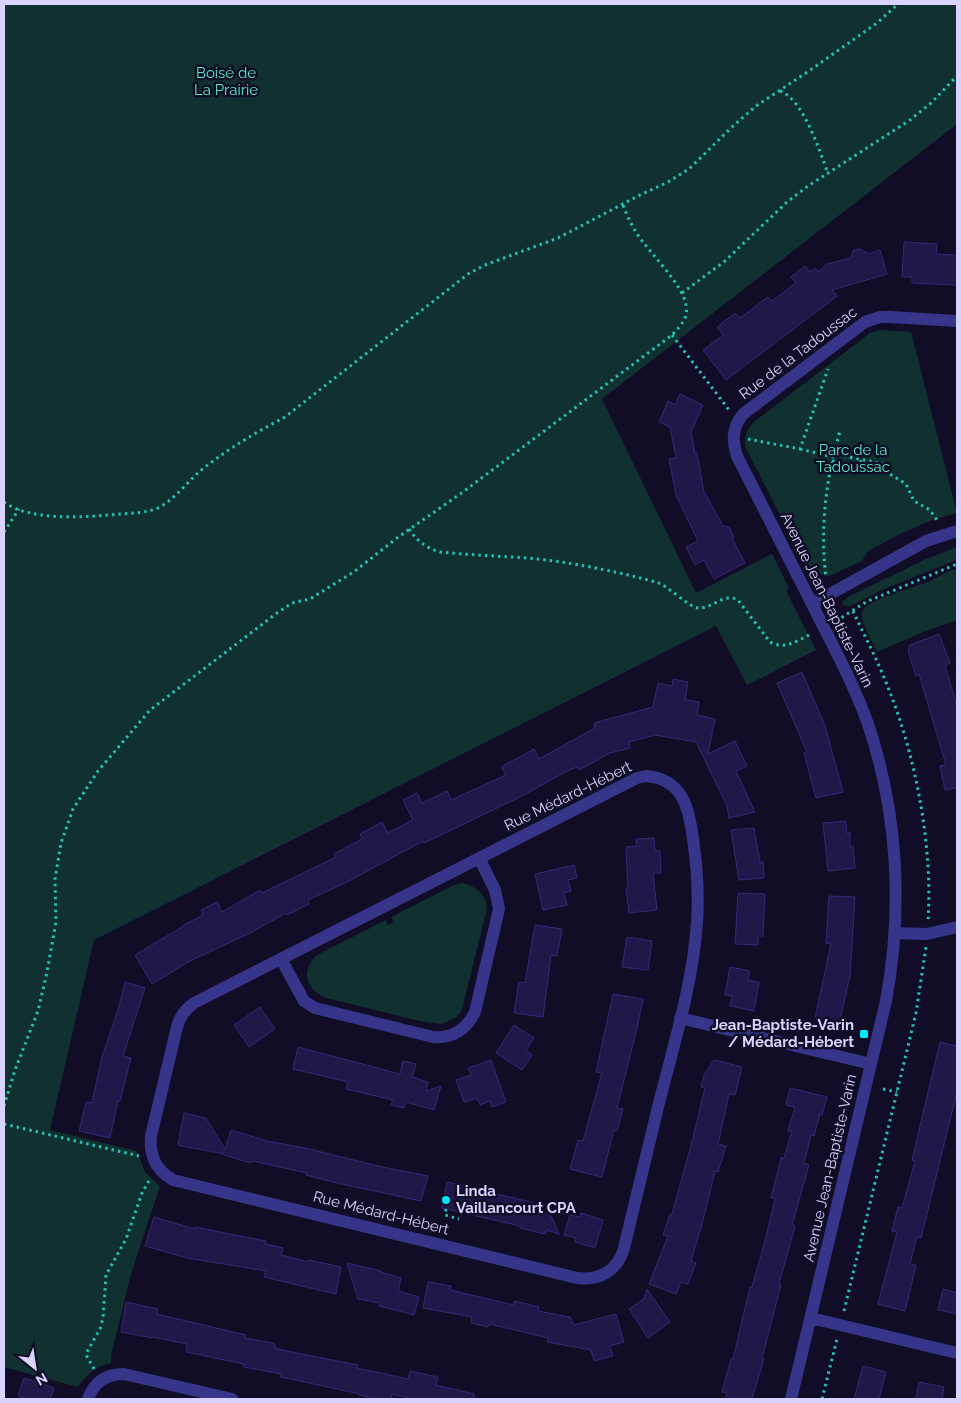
<svg xmlns="http://www.w3.org/2000/svg" width="961" height="1403" font-family="Raleway,sans-serif">
  <style>
    .green { fill: #103130 }
    .building { fill: #211849; stroke: #372877 }
    .lines { fill: none; stroke-linecap: round; stroke-linejoin: round }
    .path { stroke: #26c1b5; stroke-width: 3; stroke-dasharray: 2.5 4; stroke-linecap: butt }
    .minor { stroke: #373589; stroke-width: 12 }
    .poi-dot { fill: #00e8fe; stroke: #110d27; stroke-width: 2 }
    .labels { text-anchor: middle; dominant-baseline: central; stroke-width: 5; stroke-linejoin: round; paint-order: stroke }
    .park-label { font-size: 15px; fill: #56e9c2; stroke: #110d27 }
    .street-label { font-size: 15px; fill: #d8d3ff; stroke: #110d27 }
    .poi-label { font-size: 15px; font-weight: bold; fill: #d8d3ff; stroke: #110d27; text-anchor: end }
  </style>
  <rect width="100%" height="100%" fill="#110d27"/>
  <path class="green" d="M4,4H957V124L602,399L696,593L772,554L789,588L786,591L816,650L747,685L716,626L94,940L50,1130L137,1151L145,1172L160,1186L131,1274L111,1356V1363C97,1365 86,1375 78,1387L4,1367Z
    M880,330L911,332L957,513L930,521L900,534L868,551L862,561L834,574L828,576L818,574L815,576L807,568L746,448C744,437 746,429 755,421L861,340L870,333Z
    M957,547V560L884,589L855,604L849,606L843,605L842,602L850,596L926,559Z
    M952,570H957V620L923,632L877,652C873,643 860,622 862,612C865,600 916,587 928,582C936,578 944,573 952,570Z
    M462,883C476,886 486,894 487,908L463,1005L461,1012L455,1018L442,1024L424,1022L326,998C306,989 300,971 317,955L386,920L388,925L394,922L391,917L454,885Z"/>
  <path class="building" d="M904,242L937,244L936,254L957,255V285L912,283V277H902Z
    M860,249L869,254L880,250L887,274L832,290L837,296L726,380L703,350L723,335L717,327L735,313L740,318L768,297L772,301L796,283L791,277L805,266L810,272L815,268L818,272L827,264L850,258L854,250Z
    M680,394L703,405L691,432L695,453H697L704,493H705L723,526L729,527L734,537L732,538L745,563L714,579L704,560L695,565L686,547L698,541L676,495L669,459L676,458L670,427L659,422L668,401L675,405Z
    M939,634L950,663L945,665L957,707V788L945,790L940,766L946,765L919,674L916,676L908,651L910,645Z
    M802,672L825,726L843,792L816,798L804,753L807,752L777,683Z
    M673,679L688,682L685,700L699,702L697,715L715,719L708,754L735,741L747,766L736,771L755,812L729,818L727,806L696,742L655,735L629,742L630,748L610,753L579,770L577,767L567,771L524,795L439,836L424,843L423,841L347,882L308,900L309,904L287,915L286,913L250,933L190,961L152,984L135,955L182,927V926L203,915L201,910L217,902L222,912L260,890L262,893L336,857L334,854L362,839L360,834L382,822L388,833L413,820L403,800L417,793L422,803L447,791L451,800L506,775L501,767L534,749L539,759L595,728L594,723L653,707L658,683L672,686Z
    M846,821L847,833L850,832V847L853,846L855,868L828,871L823,823Z
    M754,828L760,862H763L764,878L739,880L731,830Z
    M654,838L655,851H660L661,873H653L657,910L629,913L626,888H628L626,847L637,846L636,839Z
    M574,865L577,878L568,880L571,891L564,893L567,905L543,910L535,874Z
    M738,893L765,894L763,936H758V945L735,944Z
    M829,896L855,897L850,976L839,1024L815,1018L831,944L826,943Z
    M535,925L562,929L557,956L551,955L543,1017L514,1013L519,982L525,983Z
    M627,937L652,941L648,970L622,967Z
    M730,967L750,971L748,980L759,982L754,1011L730,1006L732,996L725,995Z
    M125,982L145,988L123,1056L131,1058L120,1101H118L110,1138L79,1131L86,1102L92,1103L102,1057L118,1010Z
    M613,994L643,999L637,1028L617,1108L623,1109L617,1131L614,1130L602,1177L570,1169L578,1140L583,1141L602,1073L596,1072Z
    M260,1007L275,1029L249,1047L234,1025Z
    M514,1025L534,1038L526,1050L532,1055L522,1070L496,1053Z
    M940,1042L957,1046V1092L921,1238L917,1237L910,1264L916,1265L905,1311L878,1304L897,1232L892,1231L898,1207L902,1208L915,1161L912,1160Z
    M298,1047L400,1074L403,1061L416,1064L412,1077L428,1082L426,1091L441,1086L434,1110L406,1102L404,1108L391,1105L393,1100L346,1089L348,1082L293,1069Z
    M491,1060L506,1102L492,1107L490,1101L480,1105L477,1098L464,1102L456,1080L471,1075L468,1068Z
    M714,1060L742,1067L735,1095L729,1094L718,1144L726,1146L718,1172L715,1171L702,1224L691,1261L696,1263L688,1284L681,1282L676,1294L649,1284L668,1236L663,1235L670,1214H672L692,1142L705,1088L701,1087L704,1075Z
    M790,1088L827,1097L822,1115L820,1114L814,1136L811,1135L804,1163L809,1165L792,1225L795,1226L779,1284L781,1285L762,1358L764,1359L752,1399H725L727,1393L722,1392L731,1359H733L750,1287H752L765,1241L775,1199L771,1198L781,1158H784L792,1131H788L795,1107L786,1105Z
    M184,1113L206,1118L225,1149L231,1130L267,1141L305,1148L382,1167L428,1176L421,1201L337,1183L306,1175L307,1173L252,1161L251,1163L224,1155V1154L178,1145Z
    M447,1182L547,1206L559,1234L546,1230L545,1234L520,1228V1226L442,1208Z
    M581,1213L603,1220L595,1248L575,1242L576,1238L564,1235L570,1215L580,1217Z
    M154,1217L195,1229V1227L266,1241L265,1244L283,1248L281,1255L309,1262V1260L341,1267L336,1294L264,1277L266,1271L187,1258L145,1246Z
    M347,1263L381,1271V1272L401,1278L398,1291L419,1297L414,1315L379,1306L380,1303L358,1299Z
    M428,1282L451,1286L450,1290L480,1297L514,1305L515,1301L539,1307L538,1311L570,1317L574,1325L616,1314L624,1342L610,1346L613,1356L594,1361L591,1350L547,1342L548,1338L489,1324L488,1327L471,1323L472,1317L423,1308Z
    M647,1289L670,1322L648,1338L629,1309L644,1299Z
    M943,1289L957,1293V1314L938,1310Z
    M126,1302L158,1309L157,1314L246,1335L245,1338L273,1343L277,1349L358,1365L357,1368L408,1379L410,1371L438,1377L436,1385L474,1394V1399H414L392,1394L391,1399H378L359,1395L360,1394L281,1377V1374L244,1367V1364L186,1352L187,1344L152,1337V1338L121,1332Z
    M863,1366L886,1372L879,1399H854Z
    M24,1378L54,1388L50,1399H28L18,1396Z
    M919,1382L944,1387L942,1399H916Z"/>
  <g class="lines">
    <path class="path" d="M780,91C803,99 820,151 828,174
      M682,293L725,261L787,202L808,186L910,120L931,103L957,76
      M672,335L729,410
      M748,439L800,449L828,369
      M800,449L833,457C824,498 821,536 826,578
      M834,454L840,431
      M833,457L834,454L884,464L881,471L890,474L906,484L914,501L930,510L937,520
      M832,461L881,471
      M859,469L862,457
      M4,502C31,522 88,517 120,514C133,513 146,513 158,508C177,498 188,480 204,468C229,448 257,432 285,417L468,274L485,265L558,238L638,196L668,182L689,169L733,126L756,106L809,71L877,23L898,4
      M409,529C417,541 426,548 440,552C469,555 499,556 528,558C571,562 614,571 656,582C669,586 687,606 698,608C713,609 723,592 738,600L770,642C785,650 797,641 811,634
      M4,532L19,509
      M853,611C865,637 879,663 889,690C916,757 933,848 928,921
      M836,621L866,602L957,564
      M883,1089L897,1092
      M4,1106L15,1070L38,1011L47,972L56,922L55,879L61,843L73,809L98,771L150,710L277,613L292,603L310,599L355,571L397,538L463,492L672,335C680,326 689,318 686,305C683,286 655,258 643,242C634,231 628,218 623,205
      M4,1124L139,1156
      M446,1209L445,1215L459,1219
      M844,1311L916,1013L926,947
      M94,1369L86,1355L88,1350L100,1329L103,1318L106,1275L126,1239L142,1193L150,1179
      M822,1399L837,1339"/>
    <path class="minor" d="M812,604L926,541L957,531
      M646,776C683,779 689,808 693,839C697,867 699,894 697,922C693,984 673,1047 658,1107C647,1154 635,1201 624,1248C618,1270 600,1281 577,1278L173,1180C156,1170 149,1156 151,1136L177,1027C180,1016 185,1010 194,1003L637,778Z
      M895,933L927,934L957,927
      M281,959L304,1001L315,1008L433,1037C452,1039 467,1029 475,1012L499,909L495,890L479,858
      M680,1018L871,1064
      M811,1318L957,1353
      M88,1399C94,1382 106,1374 124,1374L232,1399
      M791,1399L886,1001C903,909 898,813 868,724C853,682 832,644 812,604C787,555 762,505 737,456C732,439 732,428 743,414L865,322L880,317H890L957,321"/>
  </g>
  <g class="poi-dot">
    <rect x="859" y="1029" width="10" height="10" rx="2.5"/>
    <circle cx="446" cy="1200" r="5"/>
  </g>
  <g class="labels">
    <g class="park-label">
      <text x="226" y="73">Boisé de<tspan x="226" dy="17">La Prairie</tspan></text>
      <text x="853" y="450">Parc de la<tspan x="853" dy="17">Tadoussac</tspan></text>
    </g>
    <g class="street-label">
      <text transform="translate(798 353) rotate(-37)">Rue de la Tadoussac</text>
      <text transform="translate(827 600) rotate(64)">Avenue Jean-Baptiste-Varin</text>
      <text transform="translate(568 796) rotate(-26)">Rue Médard-Hébert</text>
      <text transform="translate(830 1168) rotate(-77)">Avenue Jean-Baptiste-Varin</text>
      <text transform="translate(381 1213) rotate(14)">Rue Médard-Hébert</text>
    </g>
    <g class="poi-label">
      <text x="854" y="1025">Jean-Baptiste-Varin<tspan x="854" dy="17">/ Médard-Hébert</tspan></text>
      <text x="456" y="1191" text-anchor="start">Linda<tspan x="456" dy="17">Vaillancourt CPA</tspan></text>
    </g>
  </g>
  <rect width="961" height="1403" fill="none" stroke="#d8d3ff" stroke-width="10"/>
  <g transform="translate(35 1368) rotate(150)" stroke="#110d27" stroke-width="4" paint-order="stroke">
  <path d="M0-4L9 19L0 12L-9 19Z" fill="#d8d3ff"/>
  <text y="-8" font-size="14" font-weight="bold" text-anchor="middle" fill="#d8d3ff">N</text>
  </g>
</svg>
